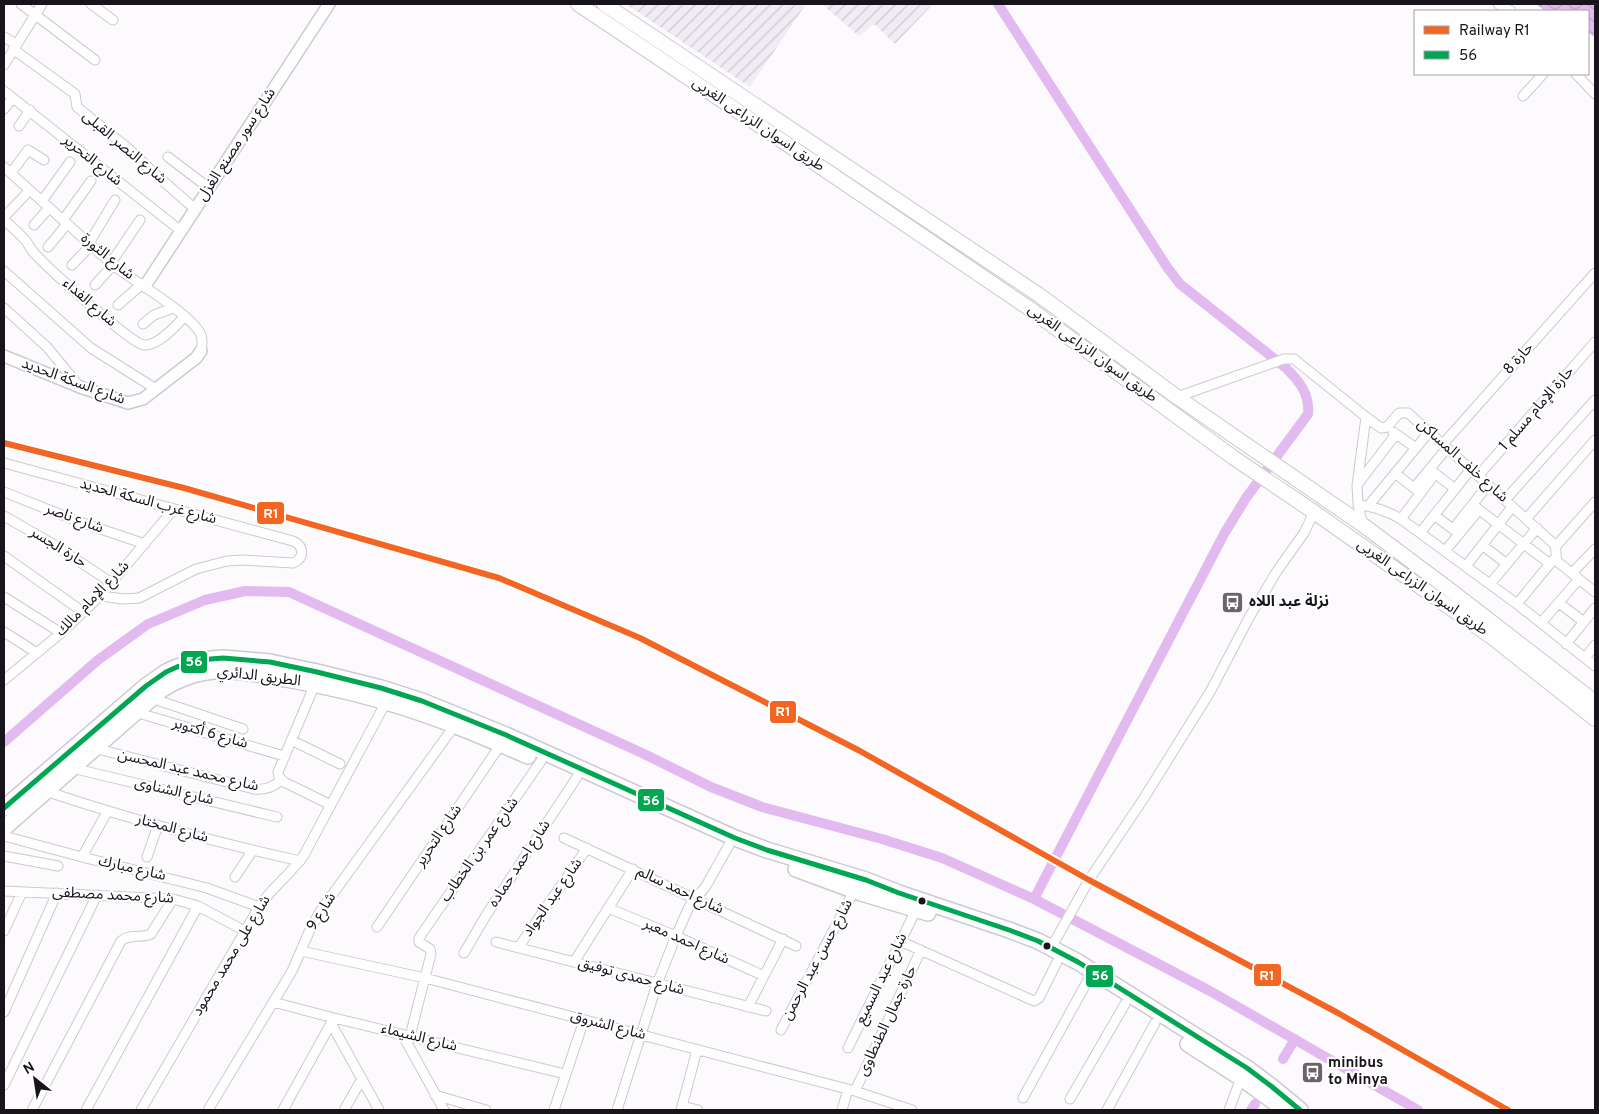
<svg xmlns="http://www.w3.org/2000/svg" width="1599" height="1114" font-family="Overpass,'Noto Sans Arabic',sans-serif">
  <style>
    .industrial { fill: url(#industrial-furrows) }
    .water { fill: url(#water-waves) }
    .lines { fill: none; stroke-linecap: round; stroke-linejoin: round }
    .canal { stroke: #e2baf0; stroke-width: 10 }
    .minor-casing { stroke: #cdcacf; stroke-width: 11 }
    .tertiary-casing { stroke: #cdcacf; stroke-width: 14 }
    .primary-casing { stroke: #cdcacf; stroke-width: 16 }
    .trunk-casing { stroke: #cdcacf; stroke-width: 18 }
    .minor { stroke: #fffeff; stroke-width: 9 }
    .tertiary { stroke: #fffeff; stroke-width: 11 }
    .primary { stroke: #fffeff; stroke-width: 14 }
    .trunk { stroke: #fffeff; stroke-width: 15 }
    .bus-1-casing { stroke: #fff; stroke-width: 9 }
    .bus-1 { stroke: #00a651; stroke-width: 5 }
    .rail-1-casing { stroke: #fff; stroke-width: 10 }
    .rail-1 { stroke: #f26522; stroke-width: 6 }
    .bus-dot { fill: #19131b; stroke: #fff; stroke-width: 2 }
    .labels { text-anchor: middle; dominant-baseline: central; stroke-width: 4.5; stroke-linejoin: round; paint-order: stroke }
    .street-label { font-size: 15px; fill: #19131b; stroke: #fff }
    .poi-label { font-size: 15px; font-weight: bold; fill: #19131b; stroke: #fff; text-anchor: start }
    .line-badge { stroke: #fff; stroke-width: 2 }
    .badge-label { font-size: 14px; text-anchor: middle; font-weight: bold; fill: #fff }
  </style>
  <defs>
    <pattern id="industrial-furrows" width="10" height="10" patternUnits="userSpaceOnUse" patternTransform="scale(1.25)"><rect width="10" height="10" fill="#f1ebf3"/><path d="M-1 1l2-2M0 10L10 0M9 11l2-2" fill="none" stroke="#cec9d0"/></pattern>
    <pattern id="water-waves" width="16" height="10" patternUnits="userSpaceOnUse" patternTransform="scale(1.25)"><rect width="16" height="10" fill="#e2baf0"/><path d="M0 5q4-4 8 0t8 0" fill="none" stroke="#c19fcd"/></pattern>
  </defs>
  <rect width="100%" height="100%" fill="#fcfafd"/>
  <path class="industrial" d="M626,4H806L750,87Z
    M822,4H933L895,44L874,24L859,36Z"/>
  <path class="water" d="M1536,4H1595V37L1588,33V11H1545Z"/>
  <g class="lines">
    <path class="canal" d="M998,4L1167,267L1180,284L1286,368C1299,381 1310,394 1308,414L1246,498L1224,534L1034,899
      M4,742L98,660L148,624L205,600L245,591L289,592L642,753L711,787L762,807L882,839L942,858L1034,899L1210,991L1418,1110
      M1283,1059L1295,1039
      M1251,1110L1255,1104"/>
    <defs>
      <path id="minor" d="M21,4L95,60
        M91,4L113,20
        M1498,4L1511,11
        M4,37L16,44
        M13,49L75,94L77,107L129,149L154,173L195,209
        M4,65L42,4
        M1576,74L1595,94
        M4,91L181,231
        M1523,96L1543,74
        M4,109L13,98
        M19,126L30,110
        M168,157L209,188
        M4,167L113,265C132,280 193,315 201,335C203,340 202,345 201,351
        M11,173L28,150L44,160
        M42,201L70,162
        M4,217L29,191
        M4,220C11,226 20,234 26,241C29,245 31,250 35,254C48,268 130,343 144,345C158,346 176,326 184,317
        M63,220L91,181
        M34,225L49,208
        M89,243L115,200
        M48,247L67,224
        M111,263L140,220
        M72,265L91,245
        M4,271L91,348L156,389
        M95,285L113,265
        M118,305L142,284
        M4,308L47,347L80,387
        M143,324L154,315L173,308
        M1177,397L1284,359H1294L1366,417L1381,428L1387,427L1399,413H1408L1554,544C1558,550 1554,556 1558,562L1595,592
        M1393,432L1416,448
        M1443,444L1595,273
        M4,463L293,541C304,546 305,558 293,563L243,560L227,561L196,569L139,598L124,599L100,596
        M1432,471L1455,489
        M1395,473L1419,492
        M1478,476L1595,342
        M1357,485L1396,434
        M1414,488L1447,448
        M4,492L77,521L145,544
        M1505,500L1595,400
        M1358,505C1374,506 1387,511 1401,519L1517,604L1595,666
        M1369,505L1429,432
        M1473,505L1550,564
        M1434,515L1458,533
        M4,516L51,543L112,583
        M1401,519L1435,474
        M1526,519L1595,440
        M1363,525L1358,505L1357,485L1366,417
        M1453,529L1488,485
        M1420,533L1471,469
        M1482,545L1507,564
        M1556,546L1595,502
        M1445,551L1479,510
        M4,556L83,612
        M1466,566L1512,507
        M1572,573L1595,549
        M1490,584L1537,528
        M4,597L61,633
        M1559,603L1584,622
        M1517,604L1553,560
        M1541,623L1579,579
        M4,632L37,653
        M1566,644L1595,608
        M1585,658L1595,645
        M4,680L61,633L100,596L173,510
        M315,684L278,772L279,777L284,782L331,805
        M151,698L243,729
        M135,712L284,756
        M291,740L340,764
        M94,748L254,789C265,790 273,788 281,780
        M72,768L277,817
        M45,791C129,819 214,842 300,861
        M4,836L82,857L207,888L259,907
        M564,838L796,946
        M4,856L58,866
        M82,857L107,812
        M147,857L158,825
        M235,877L253,850
        M4,891L173,899L198,906L245,931
        M608,908L676,936L764,976
        M377,927L501,744
        M4,931L22,892
        M900,941L1034,1001L1039,998L1057,962
        M496,942L766,1011
        M518,948L587,848
        M1051,948L1089,880L1144,798L1210,692L1250,616L1277,571L1304,533L1314,512
        M301,951L425,978L855,1091L912,1110
        M464,953L485,917L577,777
        M574,962L633,869
        M273,1002L334,1018L565,1074
        M748,1007L783,939
        M4,1012L57,893
        M331,1023L379,1110
        M781,1030L854,891
        M402,1034L444,1110
        M410,1036L431,954L430,949L419,942V938L541,761
        M848,1048L916,910
        M4,1085L97,895
        M855,1091L921,950
        M435,1095L486,1110
        M1023,1098L1088,980
        M1070,1099L1125,1004
        M682,1106L698,1110
        M32,1110L121,941C130,933 141,939 151,934L173,899
        M86,1110L198,906
        M141,1110L259,907C272,887 291,874 304,855L386,702
        M208,1110L292,971L309,932L319,913L455,725
        M283,1110L334,1018
        M344,1110L362,1079
        M554,1110L584,1020
        M617,1110L657,984L676,936L689,907L706,886L729,845
        M681,1110L697,1050
        M842,1110L848,1089
        M1107,1110L1155,1023
        M1229,1110L1241,1078"/>
      <path id="tertiary" d="M145,286L329,4
        M4,356L80,387L128,403L143,399L196,358L201,351"/>
      <path id="primary" d="M578,4L781,140L1030,309L1234,458L1314,512L1493,638L1595,719
        M604,4L1039,295L1177,397L1363,525L1450,590L1595,702"/>
      <path id="trunk" d="M4,808L146,686L166,672L177,667L199,660L223,658L270,662L317,672L381,688L422,701L506,735L735,838L767,850L866,880L899,893L1009,930L1038,941L1078,962L1247,1068L1271,1086L1300,1110
        M4,828L161,690C175,681 190,674 206,672C232,668 260,675 286,679C319,685 353,692 386,702C435,716 482,736 528,756
        M796,869L861,893L928,913
        M1188,1044L1241,1078L1281,1107"/>
    </defs>
    <use href="#minor" class="minor-casing"/>
    <use href="#tertiary" class="tertiary-casing"/>
    <use href="#primary" class="primary-casing"/>
    <use href="#trunk" class="trunk-casing"/>
    <use href="#minor" class="minor"/>
    <use href="#tertiary" class="tertiary"/>
    <use href="#primary" class="primary"/>
    <use href="#trunk" class="trunk"/>
    <defs>
      <path id="bus-1" d="M4,808L146,686L166,672L177,667L199,660L223,658L270,662L317,672L381,688L422,701L506,735L735,838L767,850L866,880L899,893L1009,930L1038,941L1078,962L1247,1068L1271,1086L1300,1110"/>
    </defs>
    <use href="#bus-1" class="bus-1-casing"/>
    <use href="#bus-1" class="bus-1"/>
    <defs>
      <path id="rail-1" d="M4,443L184,488L499,578L640,638L860,751L1089,880L1338,1013L1508,1110"/>
    </defs>
    <use href="#rail-1" class="rail-1-casing"/>
    <use href="#rail-1" class="rail-1"/>
  </g>
  <defs>
    <symbol id="bus-square" viewBox="-11 -11 22 22"><rect x="-9" y="-9" width="18" height="18" rx="4" fill="#68646a" stroke="#fff"/><path d="M-5-6H5V4H4V6H2V4H-2V6H-4V4H-5ZM-3.5-4V0h7V-4ZM-3.5 1.2v1.5H-2V1.2ZM2 1.2v1.5H3.5V1.2Z" fill="#fff"/></symbol>
  </defs>
  <g fill-rule="evenodd">
    <use href="#bus-square" x="1220" y="590" width="25" height="25"/>
    <use href="#bus-square" x="1300" y="1060" width="25" height="25"/>
  </g>
  <g class="bus-dot">
    <circle cx="922" cy="901" r="4.5"/>
    <circle cx="1047" cy="946" r="4.5"/>
  </g>
  <g class="labels">
    <g class="street-label">
      <text transform="translate(758 125) rotate(34)">طريق اسوان الزراعى الغربى</text>
      <text transform="translate(237 145) rotate(-57)">شارع سور مصنع الغزل</text>
      <text transform="translate(124 148) rotate(40)">شارع النصر القبلى</text>
      <text transform="translate(92 161) rotate(39)">شارع التحرير</text>
      <text transform="translate(107 257) rotate(39)">شارع الثورة</text>
      <text transform="translate(89 303) rotate(41)">شارع الفداء</text>
      <text transform="translate(1092 354) rotate(36)">طريق اسوان الزراعى الغربى</text>
      <text transform="translate(1519 359) rotate(-48)">حارة 8</text>
      <text transform="translate(73 382) rotate(20)">شارع السكة الحديد</text>
      <text transform="translate(1537 409) rotate(-49)">حارة الإمام مسلم 1</text>
      <text transform="translate(1462 461) rotate(42)">شارع خلف المساكن</text>
      <text transform="translate(148 502) rotate(15)">شارع غرب السكة الحديد</text>
      <text transform="translate(74 519) rotate(20)">شارع ناصر</text>
      <text transform="translate(58 548) rotate(32)">حارة الجسر</text>
      <text transform="translate(1422 588) rotate(35)">طريق اسوان الزراعى الغربى</text>
      <text transform="translate(93 599) rotate(-46)">شارع الإمام مالك</text>
      <text transform="translate(259 677) rotate(7)">الطريق الدائري</text>
      <text transform="translate(210 734) rotate(16)">شارع 6 أكتوبر</text>
      <text transform="translate(188 771) rotate(13)">شارع محمد عبد المحسن</text>
      <text transform="translate(174 792) rotate(13)">شارع الشناوى</text>
      <text transform="translate(172 829) rotate(15)">شارع المختار</text>
      <text transform="translate(439 836) rotate(-56)">شارع التحرير</text>
      <text transform="translate(480 850) rotate(-55)">شارع عمر بن الخطاب</text>
      <text transform="translate(520 864) rotate(-57)">شارع احمد حماده</text>
      <text transform="translate(132 869) rotate(13)">شارع مبارك</text>
      <text transform="translate(680 891) rotate(25)">شارع احمد سالم</text>
      <text transform="translate(113 896) rotate(3)">شارع محمد مصطفى</text>
      <text transform="translate(553 898) rotate(-55)">شارع عبد الجواد</text>
      <text transform="translate(322 912) rotate(-58)">شارع 9</text>
      <text transform="translate(686 942) rotate(24)">شارع احمد معبر</text>
      <text transform="translate(232 956) rotate(-59)">شارع على محمد محمود</text>
      <text transform="translate(818 960) rotate(-62)">شارع حسن عبد الرحمن</text>
      <text transform="translate(631 977) rotate(15)">شارع حمدى توفيق</text>
      <text transform="translate(882 979) rotate(-64)">شارع عبد السميع</text>
      <text transform="translate(888 1021) rotate(-65)">حارة جمال الطنطاوى</text>
      <text transform="translate(608 1026) rotate(15)">شارع الشروق</text>
      <text transform="translate(419 1038) rotate(14)">شارع الشيماء</text>
    </g>
    <g class="poi-label">
      <text x="1249" y="602">نزلة عبد اللاه</text>
      <text x="1328" y="1063">minibus<tspan x="1328" dy="17">to Minya</tspan></text>
    </g>
  </g>
  <g class="line-badge">
    <rect x="256" y="501" width="29" height="24" rx="5" fill="#f26522"/>
    <rect x="180" y="650" width="28" height="24" rx="5" fill="#00a651"/>
    <rect x="769" y="700" width="28" height="24" rx="5" fill="#f26522"/>
    <rect x="637" y="788" width="28" height="24" rx="5" fill="#00a651"/>
    <rect x="1253" y="963" width="29" height="24" rx="5" fill="#f26522"/>
    <rect x="1085" y="964" width="29" height="24" rx="5" fill="#00a651"/>
  </g>
  <g class="badge-label">
    <text x="271" y="518">R1</text>
    <text x="194" y="666">56</text>
    <text x="783" y="716">R1</text>
    <text x="651" y="805">56</text>
    <text x="1267" y="980">R1</text>
    <text x="1100" y="980">56</text>
  </g>
  <rect width="1599" height="1114" fill="none" stroke="#19131b" stroke-width="10"/>
  <rect x="1414" y="10" width="175" height="65" fill="#ffffff" stroke="#a3a1a4"/>
  <rect x="1424" y="26" width="25" height="8" fill="#f26522" stroke="#a3a1a4"/>
  <text x="1459" y="35" font-size="15" fill="#19131b">Railway R1</text>
  <rect x="1424" y="51" width="25" height="8" fill="#00a651" stroke="#a3a1a4"/>
  <text x="1459" y="60" font-size="15" fill="#19131b">56</text>
  <g transform="translate(35 1079) rotate(330)" stroke="#ffffff" stroke-width="4" paint-order="stroke">
  <path d="M0-4L9 19L0 12L-9 19Z" fill="#19131b"/>
  <text y="-8" font-size="14" font-weight="bold" text-anchor="middle" fill="#19131b">N</text>
  </g>
</svg>
